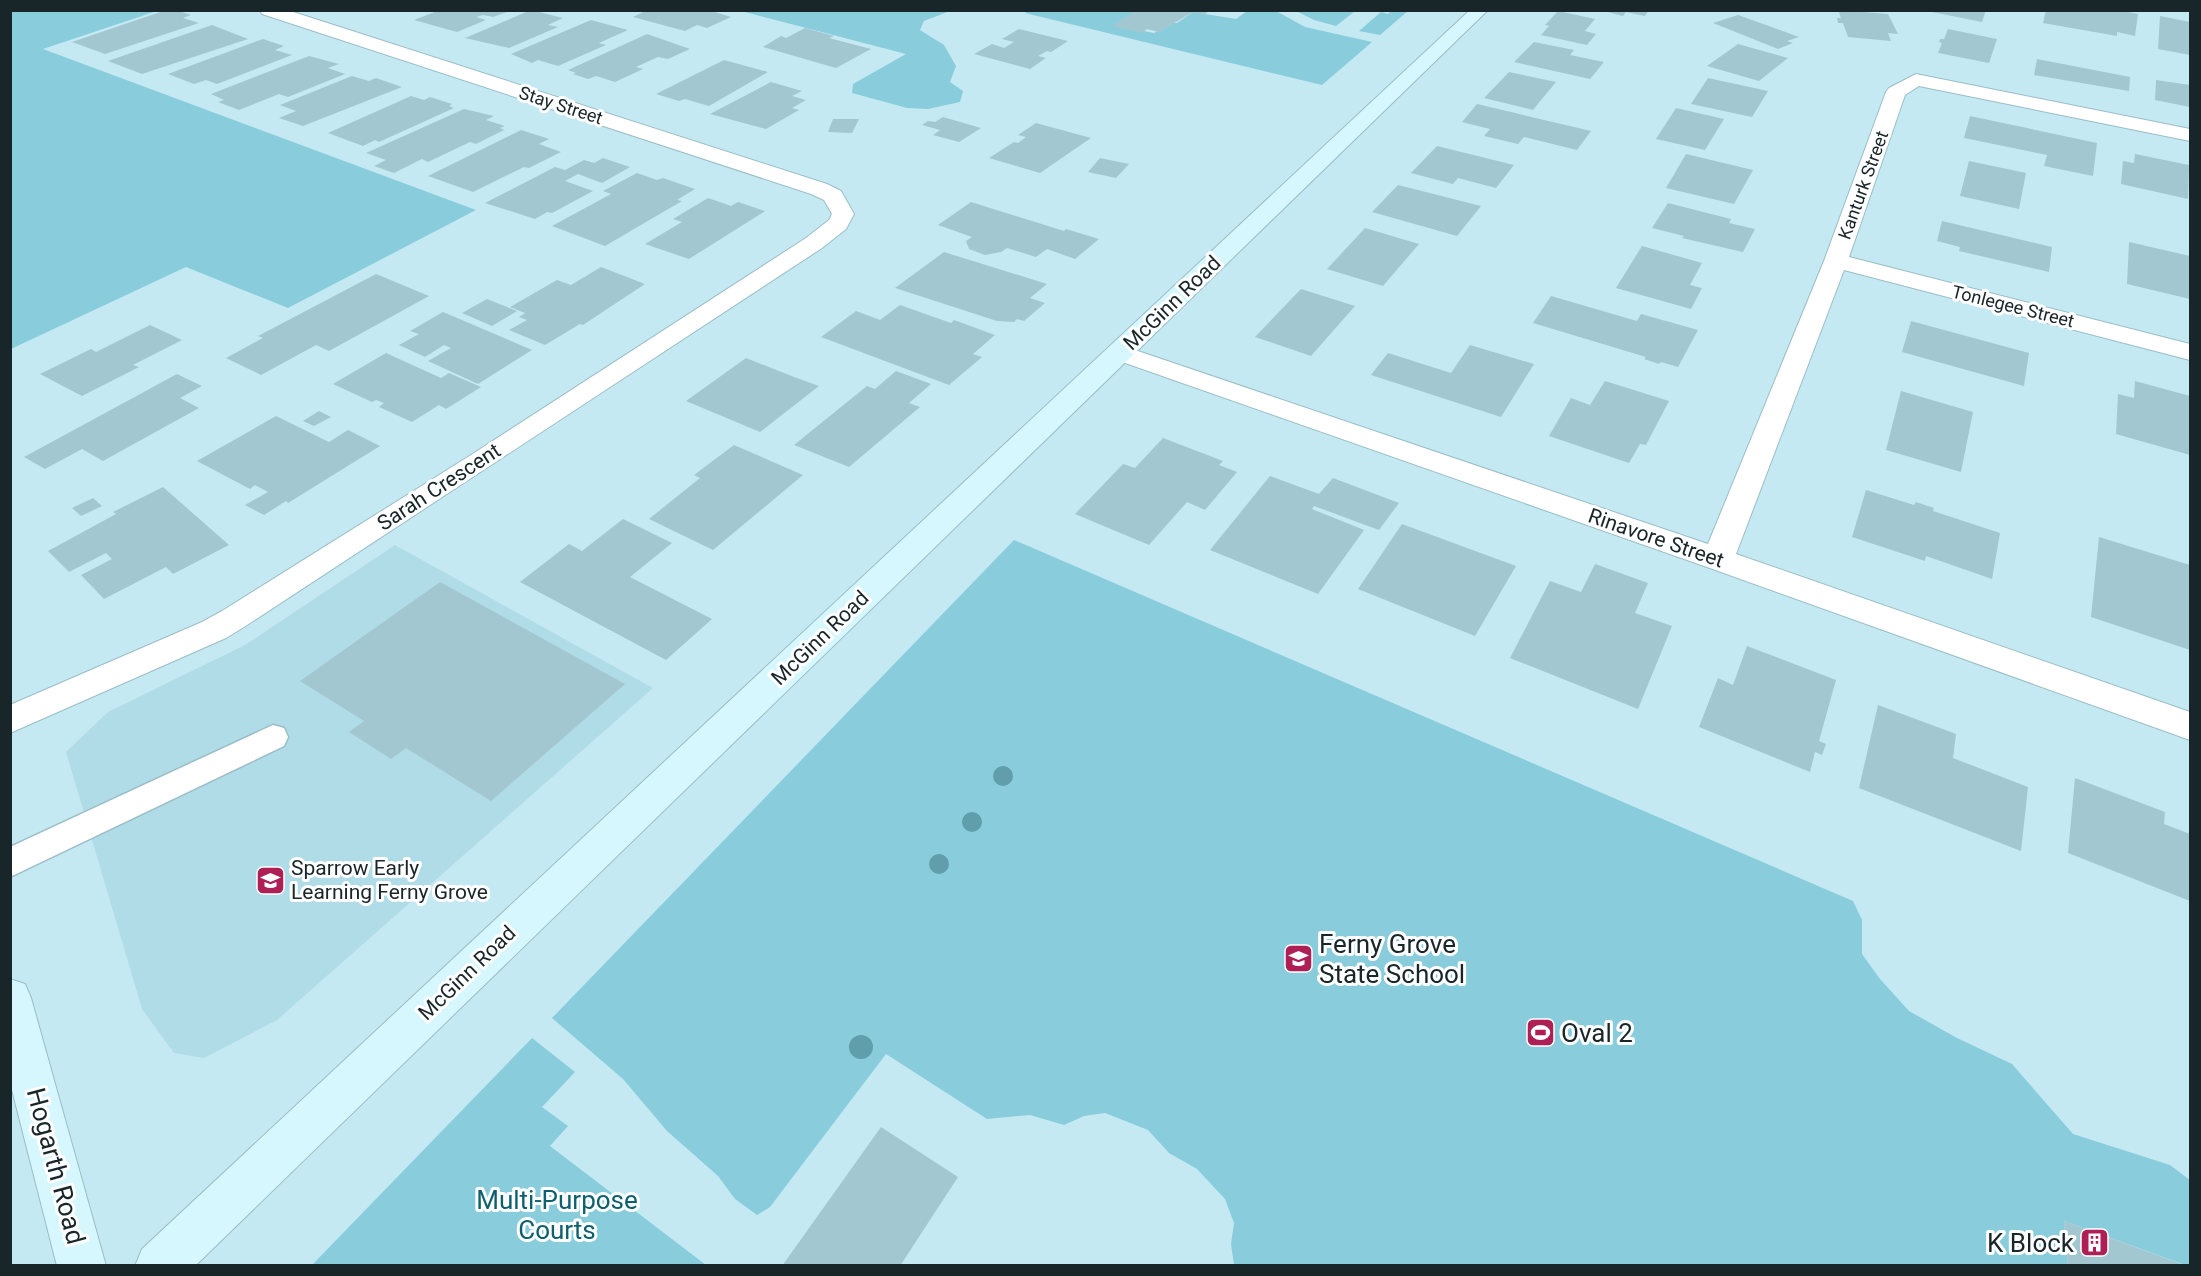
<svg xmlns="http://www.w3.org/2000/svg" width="2201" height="1276" font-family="Roboto,sans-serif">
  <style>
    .built { fill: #afdce7 }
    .green { fill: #89cddd }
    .building { fill: #a3c7d0 }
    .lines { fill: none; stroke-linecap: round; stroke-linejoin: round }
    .lane-casing { stroke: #9abdc6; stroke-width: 3 }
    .street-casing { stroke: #9abdc6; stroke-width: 2 }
    .secondary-casing { stroke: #9abdc6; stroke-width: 2 }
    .lane { fill: #fff; fill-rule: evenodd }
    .street { fill: #fff; fill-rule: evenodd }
    .secondary { fill: #d7f7fe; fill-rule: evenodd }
    .tree { fill: #5f9eaa }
    .labels { text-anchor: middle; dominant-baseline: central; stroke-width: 6; stroke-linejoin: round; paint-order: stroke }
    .far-street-label { font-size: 18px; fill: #18262a; stroke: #fff }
    .street-label { font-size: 21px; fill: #18262a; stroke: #fff }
    .poi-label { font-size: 21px; fill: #18262a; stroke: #fff; text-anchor: start }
    .near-poi-label { font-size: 26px; fill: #18262a; stroke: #fff; text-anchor: start }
    .near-street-label { font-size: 26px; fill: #18262a; stroke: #fff }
    .near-park-label { font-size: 26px; fill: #0d6070; stroke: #fff }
  </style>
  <rect width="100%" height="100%" fill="#c4e9f2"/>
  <path class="built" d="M395,545L653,688L277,1020L204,1058L174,1053L142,1009L66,752L108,712L245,645Z"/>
  <path class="green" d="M1029,10L1136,11L1144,31L1154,33L1173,23H1177L1193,12L1236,19L1247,11H1276L1305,27L1372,42L1322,85L1025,13Z
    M1392,10L1408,11L1380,35L1359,31L1381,12L1388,14Z
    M10,11H157L43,49L476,210L288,308L186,267L11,349Z
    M741,11H950L924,21L920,30L944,45L956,66L950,82L963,91L960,102L928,109L907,108L852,93L853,84L906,54Z
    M1296,11H1355L1336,26L1314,20Z
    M1014,540L1853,901L1862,920V954L1880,979L1909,1011L1957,1038L2012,1064L2073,1134L2170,1165L2190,1180V1265H2185L2064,1221L2068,1265H1234L1231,1244L1234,1223L1225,1199L1197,1169L1169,1153L1148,1130L1105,1113L1084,1116L1064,1125L1030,1115L987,1119L886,1054L770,1207L757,1215L735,1199L718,1176L667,1131L623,1079L552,1018Z
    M532,1038L575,1072L542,1107L568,1126L550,1146L706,1265H312Z"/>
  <path class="building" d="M166,10H176L191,15L183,18L199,23L105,54L72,42Z
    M440,10H510V11L493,17L483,15L476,17L486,20L457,32L414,20Z
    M531,10L563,18L548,25L558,27L509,48L465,38Z
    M647,10H708L731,17L707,28L697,25L685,31L633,17Z
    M1136,10H1210L1204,15L1193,12L1159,32L1147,29L1142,33L1112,26Z
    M1600,10H1649L1645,16L1626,12L1623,16Z
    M1838,10L1888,14L1898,34L1888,33L1891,41L1848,37L1843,23H1838L1837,18H1841Z
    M1922,10H1986L1982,22Z
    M2046,10H2119L2138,14L2135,36L2117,32V36L2043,23Z
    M1558,11L1595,19L1585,31L1596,34L1587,45L1541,35L1549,26L1545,25Z
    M1738,15L1766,25L1799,37L1787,41L1793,43L1778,49L1713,23Z
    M2160,16L2190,22V55L2158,49Z
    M591,20L628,30L599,43L606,45L558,66L538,60L532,63L511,54Z
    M212,25L248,39L142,74L108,61Z
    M805,28L834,36L829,38L871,49L836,68L763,47L781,36L786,38Z
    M1019,29L1068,41L1051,52L1047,51L1038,56L1046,58L1030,69L974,54L992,44L1004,48L1014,42L1002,39Z
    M1948,29L1997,39L1989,63L1938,53L1942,43L1939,42L1940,39H1944Z
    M647,34L690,49L668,59L658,57L636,67L643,69L615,82L596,76L588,79L573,74L576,73L568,70Z
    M263,39L284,46L275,50L292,55L217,84L206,80L194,84L168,74Z
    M1534,42L1574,50L1570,55L1604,62L1590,79L1514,62Z
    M1738,44L1788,58L1759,81L1707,66Z
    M309,56L339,64L328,68L345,74L288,97L279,94L239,110L218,102L224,100L211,94Z
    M2037,59L2130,77L2129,91L2034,75Z
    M724,60L768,72L709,106L685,99L679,101L656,94Z
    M1509,72L1556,82L1533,110L1484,98Z
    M352,76L369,81L376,78L402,87L303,126L279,118L296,111L280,105Z
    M1708,78L1768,91L1752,117L1691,104Z
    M2156,80L2190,85V107L2155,100Z
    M771,82L802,91L792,96L806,100L792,108L799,110L766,129L710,114Z
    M411,96L424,100L430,97L452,104L449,106L454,108L379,142L375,140L363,146L328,133Z
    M1477,104L1591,131L1577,150L1524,137L1518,144L1484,136L1490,129L1462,122Z
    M1676,108L1724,119L1705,150L1656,139Z
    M464,109L494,116L486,120L505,126L500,128L504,130L476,144L470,142L428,162L422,159L394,173L374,166L386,160L366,153Z
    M1970,116L2097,143L2093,176L2044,166L2047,155L1964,138Z
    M943,117L981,128L959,142L933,135L940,130L922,125L928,121L935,122Z
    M833,119H859L852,133L828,132Z
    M1036,123L1091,138L1040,173L989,158L1014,142L1018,143L1026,137L1018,135Z
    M521,130L549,139L539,144L561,152L529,168L524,167L473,192L428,176Z
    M1437,146L1514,165L1496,188L1458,178L1453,184L1411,173Z
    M1686,154L1753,170L1734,204L1666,188Z
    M2135,154L2189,165L2188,199L2121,184L2123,161L2134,163Z
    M603,158L630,167L602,183L578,174L565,181L593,191L552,213L547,212L535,219L485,203L555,167L565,170L584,160L594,163Z
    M1100,158L1129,164L1116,178L1088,172Z
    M1969,161L2026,173L2019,209L1960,196Z
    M637,173L657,180L663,178L695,189L677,200L682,201L605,246L552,226L611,194L603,191Z
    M1398,185L1481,206L1457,236L1372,212Z
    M708,198L731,206L738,202L765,211L689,259L645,244L682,222L673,219Z
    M971,202L1064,231L1066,229L1099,239L1075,259L1047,249L1036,257L1007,248L1001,252L985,255L969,249L966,241L972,237L938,225Z
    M1668,203L1731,219L1729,223L1755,229L1743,252L1682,238L1684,236L1652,228Z
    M1942,221L2052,247L2049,272L1959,251L1960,247L1937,241Z
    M1365,228L1419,244L1383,286L1327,269Z
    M2129,242L2190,256V299L2127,284Z
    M1642,246L1702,263L1690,285L1702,288L1691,309L1616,288Z
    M944,252L1047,284L1030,298L1045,303L1024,321L1017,319L1014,322L997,321L895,288Z
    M601,267L645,284L583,325L580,324L545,345L509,330L527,320L519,317L525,313L510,307L557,280L571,285Z
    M376,274L429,296L329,351L316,345L261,375L226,358L263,338L258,336Z
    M1301,289L1355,306L1311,356L1255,337Z
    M1551,296L1637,321L1641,314L1698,330L1678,367L1661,362L1659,364L1644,359L1646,357L1533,323Z
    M487,299L517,311L492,326L462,313Z
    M900,305L951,323L954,320L995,335L973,354L982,357L949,385L821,337L856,311L880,320Z
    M443,312L532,350L478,384L428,361L451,348L444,345L425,357L399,345L419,334L410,331Z
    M1911,321L2029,353L2024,386L1902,352Z
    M150,325L182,340L133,365L139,367L82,396L40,374L91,349L96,352Z
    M1470,345L1534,364L1501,417L1371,375L1388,353L1451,373Z
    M386,353L441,378L449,373L481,387L446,409L439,405L412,422L379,407L384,403L376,400L372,402L333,384Z
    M746,358L794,377L819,386L760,432L686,401Z
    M896,371L931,384L909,403L920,407L849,467L794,445L867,386L875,389Z
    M177,374L202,386L180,398L199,408L103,461L82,449L45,469L24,457Z
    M1605,381L1669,401L1646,445L1640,444L1629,463L1549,436L1571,398L1590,405Z
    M2135,381L2190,396V455L2116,434L2118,394L2134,398Z
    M1901,391L1973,412L1961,472L1886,450Z
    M319,411L331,417L314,426L303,421Z
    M276,416L329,442L348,430L380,446L288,503L286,501L264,515L245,505L268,492L255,485L250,489L197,461Z
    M1163,438L1223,461L1219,465L1237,472L1205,510L1187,502L1149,545L1075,514L1123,464L1135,468Z
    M734,445L803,475L713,550L649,519L700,478L694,475Z
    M1270,476L1319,494L1333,478L1399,503L1379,530L1314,506L1312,509L1364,530L1318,594L1210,550Z
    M163,487L229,545L173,574L166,567L104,599L81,575L112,559L106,553L69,572L48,551L116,514L113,512Z
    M1866,490L1914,505L1916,502L1934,508L1933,511L2000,533L1992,579L1926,556L1925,561L1852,537Z
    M93,498L102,506L81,516L72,508Z
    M623,519L672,543L630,577L712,619L666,660L520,582L569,544L582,551Z
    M1402,524L1516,566L1475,636L1358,589Z
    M2099,537L2190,565V650L2091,617Z
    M1595,564L1648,583L1635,613L1672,626L1638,709L1510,658L1550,581L1581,592Z
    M440,582L625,684L491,801L406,748L391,759L349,732L364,721L300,681Z
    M1747,646L1836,680L1819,741L1826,744L1822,755L1815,752L1810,772L1699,727L1718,678L1733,685Z
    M1878,705L1956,734L1953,758L2028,787L2021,851L1859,788Z
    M2075,778L2165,812L2164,824L2190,834V901L2068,853Z
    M881,1127L958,1177L900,1266H782Z
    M2064,1221L2184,1265V1266H2068Z"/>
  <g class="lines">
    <defs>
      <path id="lane" d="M273,725L284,728L288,737L284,746L10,877V847Z"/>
      <path id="street" d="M260,10H287L827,184L841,191L854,214L846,229L822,248L244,627L226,638L10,733V705L202,622L222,611L471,455L806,238L829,220L832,214L824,200L811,194L262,14Z
        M1916,74L2190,129V141L1919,86L1905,95L1849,257L2190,344V360L1844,270L1736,554L2190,712V740L1707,567L1111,358L1107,353L1111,348L1120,345L1129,348L1708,544L1824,261L1886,92L1889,88Z"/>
      <path id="secondary" d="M1470,10H1488L195,1266H135L142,1249Z
        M10,979L25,984L31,998L106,1266H57L10,1082Z"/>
    </defs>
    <use href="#lane" class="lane-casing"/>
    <use href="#street" class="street-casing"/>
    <use href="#secondary" class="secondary-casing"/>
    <use href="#lane" class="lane"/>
    <use href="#street" class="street"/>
    <use href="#secondary" class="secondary"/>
  </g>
  <g class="tree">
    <circle cx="1003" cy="776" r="10"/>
    <circle cx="972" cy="822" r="10"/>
    <circle cx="939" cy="864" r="10"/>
    <circle cx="861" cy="1047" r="12"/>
  </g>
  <defs>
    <symbol id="school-square" viewBox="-11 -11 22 22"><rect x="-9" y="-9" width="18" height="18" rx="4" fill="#ae1f56" stroke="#fff"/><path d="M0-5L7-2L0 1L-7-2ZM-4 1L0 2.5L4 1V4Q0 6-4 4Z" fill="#fff"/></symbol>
    <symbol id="stadium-square" viewBox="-11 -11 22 22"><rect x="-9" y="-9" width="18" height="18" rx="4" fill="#ae1f56" stroke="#fff"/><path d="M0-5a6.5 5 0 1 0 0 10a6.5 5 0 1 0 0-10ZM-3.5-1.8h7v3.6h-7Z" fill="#fff"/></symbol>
    <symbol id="building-square" viewBox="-11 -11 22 22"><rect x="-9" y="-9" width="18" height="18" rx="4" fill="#ae1f56" stroke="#fff"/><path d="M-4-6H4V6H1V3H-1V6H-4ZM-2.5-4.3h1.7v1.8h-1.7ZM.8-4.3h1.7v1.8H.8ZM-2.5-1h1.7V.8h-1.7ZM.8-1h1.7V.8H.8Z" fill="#fff"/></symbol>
  </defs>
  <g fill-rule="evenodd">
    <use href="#school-square" x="254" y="864" width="33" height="33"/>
    <use href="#school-square" x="1282" y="942" width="33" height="33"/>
    <use href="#stadium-square" x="1524" y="1016" width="33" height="33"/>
    <use href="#building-square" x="2078" y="1226" width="33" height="33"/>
  </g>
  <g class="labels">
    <g class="far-street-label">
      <text transform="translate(561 105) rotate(18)">Stay Street</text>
      <text transform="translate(1863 185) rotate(-70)">Kanturk Street</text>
      <text transform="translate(2013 306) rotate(14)">Tonlegee Street</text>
    </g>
    <g class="street-label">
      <text transform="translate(1172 303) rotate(-44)">McGinn Road</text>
      <text transform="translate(439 487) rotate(-33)">Sarah Crescent</text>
      <text transform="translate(1656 538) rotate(19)">Rinavore Street</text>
      <text transform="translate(820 638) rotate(-44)">McGinn Road</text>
      <text transform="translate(467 973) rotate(-44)">McGinn Road</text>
    </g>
    <g class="poi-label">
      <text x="291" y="868">Sparrow Early<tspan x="291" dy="24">Learning Ferny Grove</tspan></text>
    </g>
    <g class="near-poi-label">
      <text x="1319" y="944">Ferny Grove<tspan x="1319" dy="30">State School</tspan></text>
      <text x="1561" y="1033">Oval 2</text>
      <text x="2074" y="1243" text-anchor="end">K Block</text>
    </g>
    <g class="near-street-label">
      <text transform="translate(56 1166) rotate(75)">Hogarth Road</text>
    </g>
    <g class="near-park-label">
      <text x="557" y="1200">Multi-Purpose<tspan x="557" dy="30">Courts</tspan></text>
    </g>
  </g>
  <rect width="2201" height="1276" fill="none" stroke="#18262a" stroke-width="24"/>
</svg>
